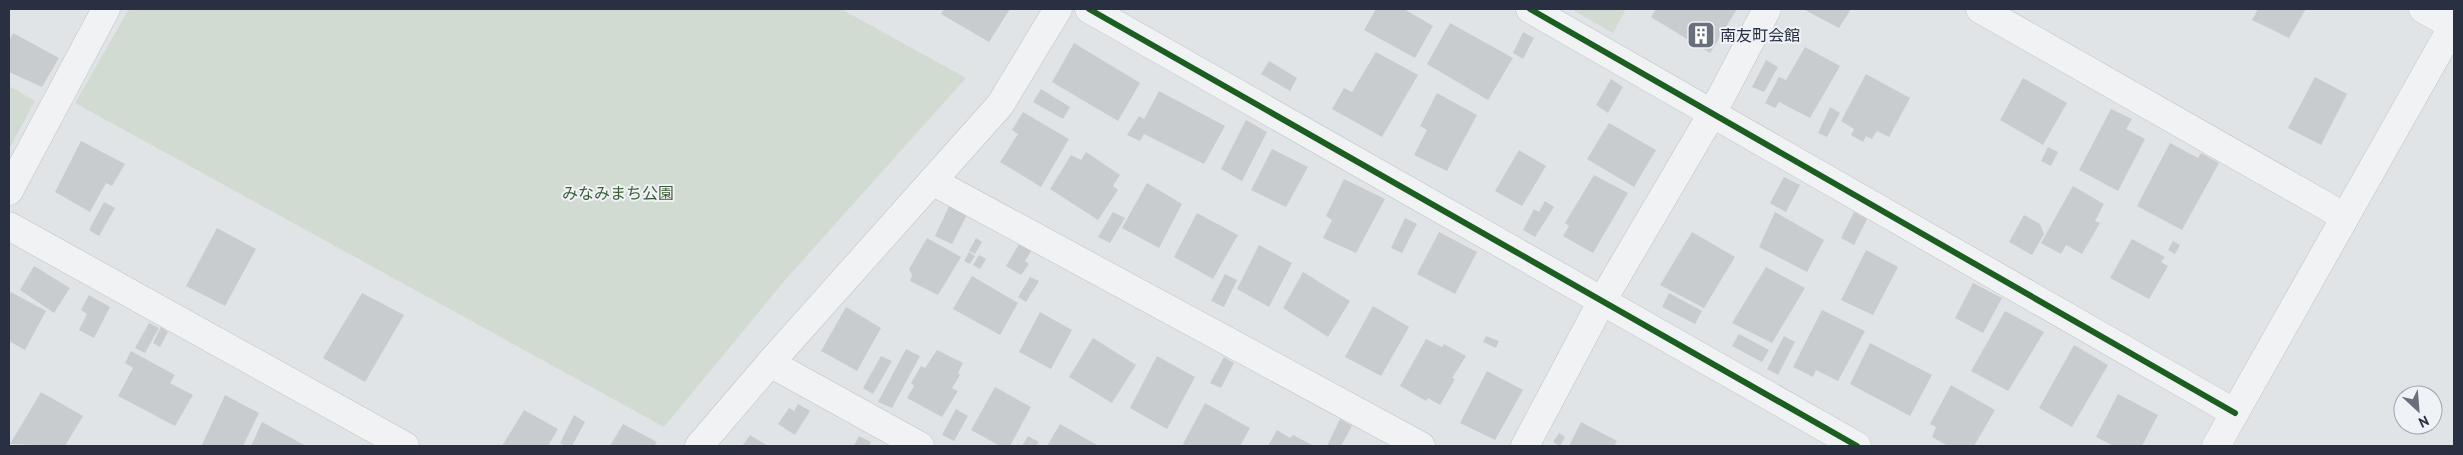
<svg xmlns="http://www.w3.org/2000/svg" width="2463" height="455" font-family="'PT Sans','Noto Sans JP',sans-serif">
  <style>
    .green { fill: #d2dbd2 }
    .building { fill: #c9cccf }
    .lines { fill: none; stroke-linecap: round; stroke-linejoin: round }
    .minor-casing { stroke: #bfc2c5; stroke-width: 29 }
    .tertiary-casing { stroke: #bfc2c5; stroke-width: 29 }
    .minor { stroke: #f1f2f3; stroke-width: 28 }
    .tertiary { stroke: #f1f2f3; stroke-width: 28 }
    .cycleway-casing { stroke: #eff2f6; stroke-width: 9 }
    .cycleway { stroke: #1b5e20; stroke-width: 6 }
    .labels { text-anchor: middle; dominant-baseline: central; stroke-width: 4; stroke-linejoin: round; paint-order: stroke }
    .poi-label { font-size: 16px; fill: #283041; stroke: #eff2f6; text-anchor: start }
    .park-label { font-size: 16px; fill: #3b5d34; stroke: #eff2f6 }
  </style>
  <rect width="100%" height="100%" fill="#e1e4e7"/>
  <path class="green" d="M129,9H841L966,78L786,279L664,427L75,103Z
    M1571,9H1626L1613,33Z
    M9,86L35,101L9,149Z"/>
  <path class="building" d="M944,9H1010L989,42L941,14Z
    M1376,9H1404L1433,26L1415,58L1364,30Z
    M1656,9H1737L1710,53L1651,17Z
    M1803,9H1851L1839,28Z
    M2258,9H2306L2289,38L2252,20Z
    M1450,23L1513,58L1488,100L1427,64Z
    M1523,32L1534,38L1523,59L1513,53Z
    M13,33L59,58L42,87L9,72V41Z
    M1074,43L1140,83L1118,121L1052,82Z
    M1805,47L1840,66L1810,118L1779,102L1775,108L1765,103L1779,77L1786,80Z
    M1376,52L1418,75L1382,137L1332,109L1344,88L1352,92Z
    M1766,60L1778,67L1764,92L1752,87Z
    M1269,61L1297,78L1290,91L1261,74Z
    M1866,74L1910,98L1889,137L1877,131L1872,139L1866,136L1863,142L1851,135L1854,129L1841,121Z
    M2315,77L2347,94L2321,145L2288,128Z
    M2023,78L2067,103L2043,145L2000,120Z
    M1611,79L1623,87L1608,113L1596,105Z
    M1041,89L1070,107L1063,119L1033,102Z
    M1159,91L1225,126L1204,164L1144,134L1140,141L1127,135L1139,116L1144,119Z
    M1437,93L1477,115L1447,171L1414,155L1427,130L1420,126Z
    M1830,107L1840,113L1827,137L1818,133Z
    M2111,109L2132,119L2126,129L2145,139L2118,191L2079,170Z
    M1023,112L1069,139L1041,187L1000,162L1018,134L1012,130Z
    M1246,120L1267,132L1242,181L1221,169Z
    M1609,123L1656,150L1634,187L1587,159Z
    M81,141L125,164L112,186L106,183L90,212L55,192Z
    M2170,143L2198,158L2201,153L2219,163L2182,230L2137,206Z
    M2048,147L2058,152L2051,166L2041,161Z
    M1272,149L1308,167L1286,207L1251,190Z
    M1519,150L1546,166L1522,206L1495,191Z
    M1086,152L1120,175L1113,186L1118,190L1098,220L1050,189L1071,155L1081,160Z
    M1594,175L1628,193L1593,253L1563,236L1569,226L1565,223Z
    M1784,177L1800,185L1786,212L1770,203Z
    M1344,179L1385,199L1356,253L1323,238L1332,220L1326,216Z
    M1147,183L1182,204L1159,248L1122,228Z
    M2073,186L2104,204L2095,221L2100,223L2082,254L2066,245L2061,254L2041,243Z
    M1545,201L1554,207L1535,237L1523,230L1534,209L1539,212Z
    M104,202L115,208L99,236L89,230Z
    M951,202L969,211L952,244L935,236Z
    M1113,212L1125,218L1110,243L1098,237Z
    M1775,212L1824,240L1807,272L1759,247Z
    M1854,212L1867,219L1854,245L1841,238Z
    M1197,213L1238,235L1213,279L1174,257Z
    M2024,215L2040,224L2044,234L2032,255L2009,242Z
    M1405,218L1417,224L1402,253L1391,248Z
    M217,228L256,249L225,306L186,286Z
    M1439,232L1477,252L1455,294L1417,274Z
    M1692,232L1735,257L1704,308L1660,285Z
    M927,238L961,257L938,295L910,281L912,275L909,269Z
    M976,238L982,242L975,254L969,251Z
    M2132,239L2165,257L2161,262L2168,266L2149,299L2110,278Z
    M1021,241L1033,248L1025,261L1029,264L1021,275L1006,266Z
    M2173,241L2180,245L2175,254L2168,250Z
    M1259,245L1292,263L1269,307L1237,289Z
    M1866,250L1898,267L1873,315L1841,300Z
    M969,252L975,256L970,264L964,261Z
    M979,255L986,259L980,269L973,265Z
    M34,266L70,288L54,313L20,290Z
    M1766,267L1805,288L1772,343L1732,323Z
    M1303,272L1350,301L1328,337L1283,308Z
    M1225,274L1237,280L1224,307L1211,301Z
    M972,276L1018,303L1000,335L953,309Z
    M1030,277L1039,281L1026,302L1018,297Z
    M1973,283L2002,298L1983,333L1955,318Z
    M9,291L46,311L25,350L9,341Z
    M362,293L404,315L365,382L323,358Z
    M1669,293L1702,311L1695,324L1662,307Z
    M89,295L110,307L94,338L79,330L87,314L81,310Z
    M1373,306L1409,327L1381,376L1345,357Z
    M846,307L881,328L857,371L821,351Z
    M1822,310L1865,331L1838,381L1816,370L1813,377L1793,367Z
    M2005,311L2044,332L2008,391L1971,371Z
    M1040,312L1072,330L1051,369L1019,352Z
    M149,323L159,328L145,353L135,348Z
    M161,327L168,332L160,347L153,343Z
    M1739,334L1769,350L1762,362L1732,346Z
    M1486,336L1499,341L1496,348L1483,342Z
    M1784,336L1795,342L1778,375L1767,369Z
    M1093,338L1136,365L1112,403L1069,377Z
    M1426,339L1442,347L1444,344L1466,356L1452,378L1455,379L1440,405L1428,398L1426,401L1400,386Z
    M1870,343L1932,375L1910,416L1850,384Z
    M2074,345L2108,365L2072,427L2039,408Z
    M906,349L920,356L892,408L878,402Z
    M937,350L963,363L958,373L960,375L952,388L958,391L942,417L907,398L914,386L911,383L921,366L925,368Z
    M131,351L175,375L170,383L193,395L175,426L118,396L133,368L125,363Z
    M881,356L892,361L873,394L863,388Z
    M1157,356L1195,377L1167,429L1130,408Z
    M1224,357L1234,363L1221,388L1210,383Z
    M1487,371L1523,390L1495,440L1460,423Z
    M1951,385L1995,410L1974,446H1948L1932,437L1936,427L1930,424Z
    M995,387L1031,407L1010,446H1000L971,430Z
    M41,392L83,416L65,446L10,444Z
    M2118,394L2158,415L2142,446H2114L2096,437Z
    M225,395L259,413L243,446H205L202,445Z
    M1205,403L1250,428L1240,446H1187L1183,444Z
    M798,404L810,411L795,435L778,424L789,408L794,411Z
    M956,409L968,416L954,441L942,435Z
    M524,410L558,429L548,446H502Z
    M574,415L585,422L572,446H565L560,443Z
    M1340,419L1352,426L1341,446H1327Z
    M262,422L306,446H251Z
    M1581,422L1617,441L1614,446H1569Z
    M623,424L657,442L654,446H610Z
    M1060,424L1097,445L1096,446H1047Z
    M1277,430L1290,438L1293,435L1314,446H1268Z
    M1559,433L1565,437L1560,446L1553,442Z
    M750,435L768,446H742Z
    M859,436L871,442L869,446H854Z
    M1028,436L1039,442L1036,446H1022Z"/>
  <g class="lines">
    <defs>
      <path id="minor" d="M1089,9L1857,446
        M1530,9L2235,413
        M1980,9L2345,217
        M2423,9L2453,26
        M932,181L1421,446
        M9,191L106,9
        M9,226L405,446
        M770,363L920,446
        M699,446L770,363L1000,105L1058,9
        M1525,446L1602,301L1713,112L1767,9"/>
      <path id="tertiary" d="M2216,446L2454,24"/>
    </defs>
    <use href="#minor" class="minor-casing"/>
    <use href="#tertiary" class="tertiary-casing"/>
    <use href="#minor" class="minor"/>
    <use href="#tertiary" class="tertiary"/>
    <defs>
      <path id="cycleway" d="M1089,9L1857,446
        M1530,9L2235,413"/>
    </defs>
    <use href="#cycleway" class="cycleway-casing"/>
    <use href="#cycleway" class="cycleway"/>
  </g>
  <defs>
    <symbol id="building-square" viewBox="-11 -11 22 22"><rect x="-9" y="-9" width="18" height="18" rx="4" fill="#696f7b" stroke="#eff2f6"/><path d="M-4-6H4V6H1V3H-1V6H-4ZM-2.5-4.3h1.7v1.8h-1.7ZM.8-4.3h1.7v1.8H.8ZM-2.5-1h1.7V.8h-1.7ZM.8-1h1.7V.8H.8Z" fill="#fff"/></symbol>
  </defs>
  <g fill-rule="evenodd">
    <use href="#building-square" x="1685" y="19" width="32" height="32"/>
  </g>
  <g class="labels">
    <g class="poi-label">
      <text x="1720" y="35">南友町会館</text>
    </g>
    <g class="park-label">
      <text x="618" y="193">みなみまち公園</text>
    </g>
  </g>
  <rect width="2463" height="455" fill="none" stroke="#283041" stroke-width="20"/>
  <g transform="translate(2418 410) rotate(154)"><circle r="24" fill="#eff2f6" stroke="#9fa4ae"/>
  <path d="M0-4L9 19L0 12L-9 19Z" fill="#696f7b"/>
  <text y="-8" font-size="14" font-weight="bold" text-anchor="middle" fill="#283041">N</text>
  </g>
</svg>
